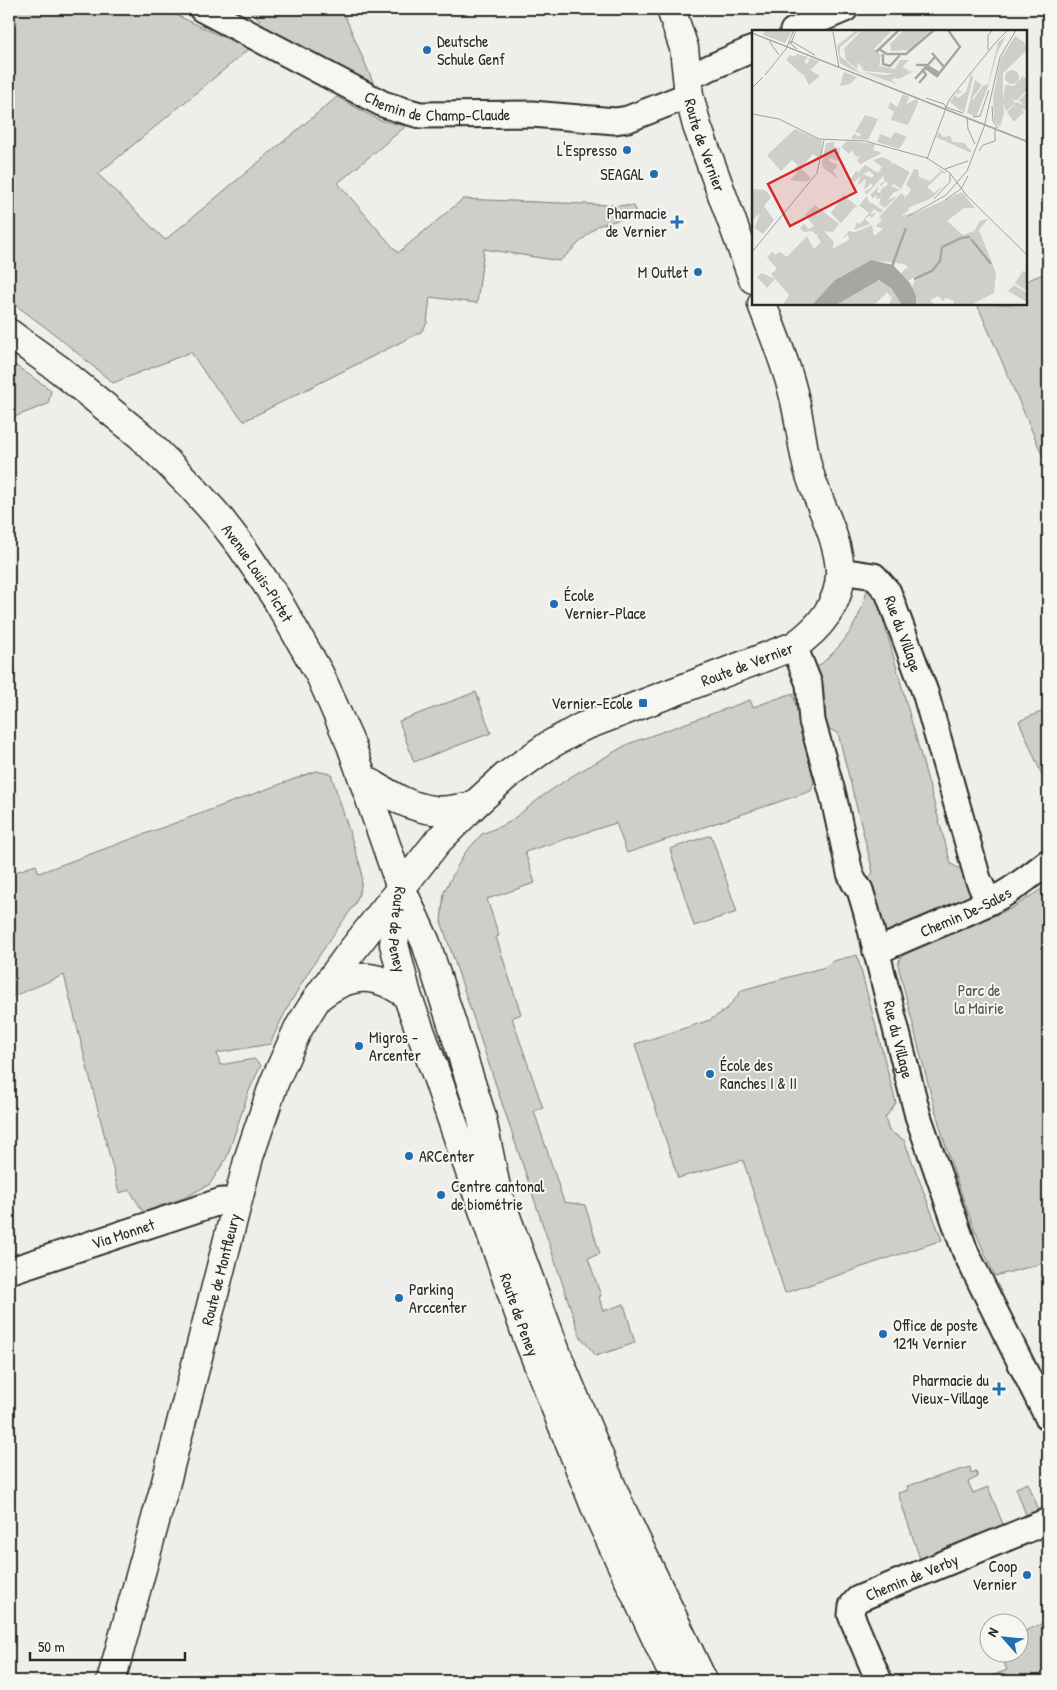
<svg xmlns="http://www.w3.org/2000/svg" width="1057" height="1690" font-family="'Patrick Hand',sans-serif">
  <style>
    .green { fill: #cececa; stroke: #7c7c7a }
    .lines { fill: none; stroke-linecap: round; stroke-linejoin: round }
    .minor-casing { stroke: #2b2b2b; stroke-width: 29 }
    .tertiary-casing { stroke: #2b2b2b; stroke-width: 31 }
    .secondary-casing { stroke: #2b2b2b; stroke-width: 31 }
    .minor { stroke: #f6f6f2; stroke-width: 25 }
    .tertiary { stroke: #f6f6f2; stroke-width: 28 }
    .secondary { stroke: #f6f6f2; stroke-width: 28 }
    .poi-dot { fill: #1f6fb2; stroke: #f6f6f2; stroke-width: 2 }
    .labels { text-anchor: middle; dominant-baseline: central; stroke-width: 4; stroke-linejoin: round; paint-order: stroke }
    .poi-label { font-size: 16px; fill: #2b2b2b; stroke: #f6f6f2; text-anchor: start }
    .street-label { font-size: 16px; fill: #2b2b2b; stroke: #f6f6f2 }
    .park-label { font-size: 16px; fill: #545453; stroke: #f6f6f2 }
    .inset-river { fill: none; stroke: #a6a6a3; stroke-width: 2.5 }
    .inset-road { fill: none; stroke: #a0a09e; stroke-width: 1 }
    .view { fill: #d62828; fill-opacity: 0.15; stroke: #d62828; stroke-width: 2.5 }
    .inset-edge { fill: none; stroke: #2b2b2b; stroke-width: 2.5 }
  </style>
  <rect width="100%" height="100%" fill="#eeeeea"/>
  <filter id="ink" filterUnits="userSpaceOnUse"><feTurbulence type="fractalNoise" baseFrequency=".02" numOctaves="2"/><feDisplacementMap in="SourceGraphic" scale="10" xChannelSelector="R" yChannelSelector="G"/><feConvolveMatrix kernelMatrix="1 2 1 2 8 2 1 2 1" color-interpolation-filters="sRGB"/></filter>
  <g filter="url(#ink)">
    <path class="green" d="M9,9H163L249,49L98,174L165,240L337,97L379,120L406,126L338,183L398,253L463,199L634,206L636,215L597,226L560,261L484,249L477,303L430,297L427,323L421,332L244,421L208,378L191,352L113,383L57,336L9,300Z
      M251,9H342L376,89L266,29Z
      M1048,272V468L977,304H1026V281Z
      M9,361L51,390L48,404L9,419Z
      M868,585L887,612L882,615L951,864L968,873L973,898L943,911L941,909L889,933H884L860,875L869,879L873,872L838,733L820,725L812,671C841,650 862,621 868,585Z
      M476,692L491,733L414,762L399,721Z
      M793,693L814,782L811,791L627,853L616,823L525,852L535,883L487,899L499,936L496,937L521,1014L512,1018L543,1108L534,1111L564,1202L585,1205L600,1254L588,1258L601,1296L599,1297L603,1311L624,1304L635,1343L596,1356L580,1336L441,921L444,892L464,854L482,834L508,823L544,795L572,776L628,744L750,700L753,707Z
      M1048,709V789L1019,721Z
      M316,771L331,774L361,868C363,881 361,891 355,904C323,949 292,993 270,1044L217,1053L220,1065L254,1059L261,1065L249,1091L227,1157L210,1184L184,1198L143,1212L130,1190L119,1193L64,975L9,998V874L36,865L39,873Z
      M711,835L737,912L694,926L670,849Z
      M1048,885V1262L995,1276C948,1177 925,1071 898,965C899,960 900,957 904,955L1012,908Z
      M857,955L896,1103L885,1118L889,1131L904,1140L942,1240L785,1293L743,1160L678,1178L635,1044L710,1020L727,1009L742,990L825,967L833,961Z
      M970,1467L971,1473L976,1471L978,1477L968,1482L973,1493L988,1487L1004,1527L920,1559L898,1493L908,1490L907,1486Z
      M1028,1483L1041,1515L1028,1520L1016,1488Z
      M1048,1621V1681H978L1007,1670L1000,1653L1020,1652V1633Z"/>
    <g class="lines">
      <defs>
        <g id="minor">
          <path id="s1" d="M202,9L383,104L402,110L420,115L532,114L615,121L628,119L689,95"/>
          <path d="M793,31L845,9"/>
          <path d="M688,77L753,49"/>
          <path id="s2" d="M840,571L874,576L888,592L925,692L978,879L988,901"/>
          <path id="s3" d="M794,646L809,684L812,721L833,795L850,873L854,882L860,890L866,910L918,1116L965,1251L1048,1418"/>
          <path id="s4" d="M876,952C918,931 963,917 1004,894C1019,885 1034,873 1048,862"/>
          <path id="s5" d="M9,1271L222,1201H237"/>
          <path id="s6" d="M879,1681L851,1615L852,1606L858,1599L1048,1521"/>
        </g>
        <g id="tertiary">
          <path id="s7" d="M671,9L684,48L689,95L697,126L753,279"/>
          <path d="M364,779C386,792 407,807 433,810C446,812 460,808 473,806"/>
          <path d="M321,995C352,972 376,972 407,995"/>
          <path id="s8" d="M111,1681L166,1482L249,1157L274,1083L298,1029L318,997L347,957L438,841L473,806L506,776L549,745L582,727L794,646C819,629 841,603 840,571C838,534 816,500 807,465C802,444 800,423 795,401C788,368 774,336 762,304"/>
        </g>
        <g id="secondary">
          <path id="s9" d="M9,333L60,370L141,436L192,487L217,515L241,546L276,598L320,675L351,745L401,888L426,943L481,1114L497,1192L559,1360L619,1504L703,1681"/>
          <path id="s10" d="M401,888L394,944L407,995L436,1074L526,1334L598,1514L676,1681"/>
        </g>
      </defs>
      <use href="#minor" class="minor-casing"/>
      <use href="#tertiary" class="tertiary-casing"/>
      <use href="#secondary" class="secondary-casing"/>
      <use href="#minor" class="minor"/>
      <use href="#tertiary" class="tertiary"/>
      <use href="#secondary" class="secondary"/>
    </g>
  </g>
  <g class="poi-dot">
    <circle cx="427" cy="50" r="5"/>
    <circle cx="627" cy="150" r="5"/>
    <circle cx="654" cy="174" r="5"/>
    <path d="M674.5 214.5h5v5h5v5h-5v5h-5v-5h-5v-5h5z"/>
    <circle cx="698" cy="272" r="5"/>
    <circle cx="554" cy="604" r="5"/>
    <rect x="638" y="698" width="10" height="10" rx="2.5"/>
    <circle cx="359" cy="1046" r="5"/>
    <circle cx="710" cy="1074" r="5"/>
    <circle cx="409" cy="1156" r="5"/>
    <circle cx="441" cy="1195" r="5"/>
    <circle cx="399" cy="1298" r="5"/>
    <circle cx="883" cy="1334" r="5"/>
    <path d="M996.5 1381.5h5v5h5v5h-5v5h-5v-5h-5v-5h5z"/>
    <circle cx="1027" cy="1575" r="5"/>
  </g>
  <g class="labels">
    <g class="poi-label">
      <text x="437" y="41">Deutsche<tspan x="437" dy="18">Schule Genf</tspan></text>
      <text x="617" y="150" text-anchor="end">L'Espresso</text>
      <text x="644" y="174" text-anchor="end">SEAGAL</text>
      <text x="667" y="213" text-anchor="end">Pharmacie<tspan x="667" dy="18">de Vernier</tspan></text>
      <text x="688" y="272" text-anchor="end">M Outlet</text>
      <text x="564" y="595">École<tspan x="564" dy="18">Vernier-Place</tspan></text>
      <text x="633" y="703" text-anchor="end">Vernier-Ecole</text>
      <text x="369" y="1037">Migros -<tspan x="369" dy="18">Arcenter</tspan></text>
      <text x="720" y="1065">École des<tspan x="720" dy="18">Ranches I &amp; II</tspan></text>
      <text x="419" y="1156">ARCenter</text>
      <text x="451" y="1186">Centre cantonal<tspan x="451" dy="18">de biométrie</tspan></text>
      <text x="409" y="1289">Parking<tspan x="409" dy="18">Arccenter</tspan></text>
      <text x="893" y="1325">Office de poste<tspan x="893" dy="18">1214 Vernier</tspan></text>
      <text x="989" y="1380" text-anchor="end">Pharmacie du<tspan x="989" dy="18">Vieux-Village</tspan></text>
      <text x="1017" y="1566" text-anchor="end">Coop<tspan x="1017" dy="18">Vernier</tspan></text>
    </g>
    <g class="street-label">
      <text stroke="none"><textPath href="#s1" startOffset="259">Chemin de Champ-Claude</textPath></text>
      <text stroke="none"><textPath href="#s7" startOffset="141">Route de Vernier</textPath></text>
      <text stroke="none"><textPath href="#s9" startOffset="348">Avenue Louis-Pictet</textPath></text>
      <text stroke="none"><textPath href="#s2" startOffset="100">Rue du Village</textPath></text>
      <text stroke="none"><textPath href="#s8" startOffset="1275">Route de Vernier</textPath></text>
      <text stroke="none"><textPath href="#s4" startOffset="98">Chemin De-Sales</textPath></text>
      <text stroke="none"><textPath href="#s10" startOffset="42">Route de Peney</textPath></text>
      <text stroke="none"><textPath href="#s3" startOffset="409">Rue du Village</textPath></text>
      <text stroke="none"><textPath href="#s5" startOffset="120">Via Monnet</textPath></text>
      <text stroke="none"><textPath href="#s8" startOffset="426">Route de Montfleury</textPath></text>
      <text stroke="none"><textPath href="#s10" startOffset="448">Route de Peney</textPath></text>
      <text stroke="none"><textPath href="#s6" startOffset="148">Chemin de Verby</textPath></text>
    </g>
    <g class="park-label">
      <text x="979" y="990">Parc de<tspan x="979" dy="18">la Mairie</tspan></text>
    </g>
  </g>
  <g transform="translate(752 30)">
    <rect width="275" height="275" fill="#eeeeea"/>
    <path d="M13,0H41L33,13L11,5ZM104,0H109L88,17V26L107,42L143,56L100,40L88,33L85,16ZM110,0H141L122,19L129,25L127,36L143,39L148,30H157L150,37L158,41L147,44L112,41L106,32L105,39L94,30L92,19ZM152,0H179L158,20L139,21L138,14ZM266,1L263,6L272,12L275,20L251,43V72L253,55L262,56L271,46L275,49V60L264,71L259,68L263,73L254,81L251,73L252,83L248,97L242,91L241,68L248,30ZM254,6L245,23L236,57L224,87L215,83L223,50L230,55L220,69L221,70L231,56L236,54L246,12ZM45,24L56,27L52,31L55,34L58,28L68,31L58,40L68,46L57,55L52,46L54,44L51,45L34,30L38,25L43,27ZM253 47a7 7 0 1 1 14 0a7 7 0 1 1-14 0ZM162,41L147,49L141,48L140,51L147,55L111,42L132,45ZM92,42L105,47L98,54L88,56ZM219,44L221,48L212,83L198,72L199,70L207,60L210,62L203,65L206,68L214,62ZM275,62V80L269,79L272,82L270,85L266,82L269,85L262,92L255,82L261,76L266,80L261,75L265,72L271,75L267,70ZM151,64L157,67L154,74L165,69L166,73L156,95L139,90L142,82L136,78L138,72L145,77ZM113,85L126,89L116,110L99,109L102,104L108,107L109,104L103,102ZM43,99L70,111L68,130L61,124L49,138L59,148L55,152L38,150L46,142L42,139L46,135L40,130L29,141L15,125ZM143,102L155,107L147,119L125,112L128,104L139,108ZM187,102L191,107L198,106L201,112L213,113L218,121L219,117V123L184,107ZM95,111L123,114L121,120L130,123L108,134L105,130L108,126L104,127L100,120L97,124L89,117ZM82,112V117L88,118L86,131L78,128L77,131L86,135L81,141L87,149L71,138L70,132L74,113ZM131,127L140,132L138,136L141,133L158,142L149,159L142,154L139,156L148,160L141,163L136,170L145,166L133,178L127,174L129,168L124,169L125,165L121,168L118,165L127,156L125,162L128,163L131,156L132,158L136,154L134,151L129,156L127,154L133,151L131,146L115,164L112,162L121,156L119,153L112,160L114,149L105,156L109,145L103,152L98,150L104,141L120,148L122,145L117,141L111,144L107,141L113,135L126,143L130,137L121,130ZM184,137L195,143H190L175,157L182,163L192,155L180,168L156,178L157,180L149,186L163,182L148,190L210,162L223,178H212L195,191L211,205L222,201L228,191L236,189L227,200L244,243L242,263L219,275H201L202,271L194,268L191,271L186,266L178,270L183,275H164L159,260L165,245L156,251L149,243L156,237L152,234L143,233L142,237L140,232L117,231L83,250L61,275H31L37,265L19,244L25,239L15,227L21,221L22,225L28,222L35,227L55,206L62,219L69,212L65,206L67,203L64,205L60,201L52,202L48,198L52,194L57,199L62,196L53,185L56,181L63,175L87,194L81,202L72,201L82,212L80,219L97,210L96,205L90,209L97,201L103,202L120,195L122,206L131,199L124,196L130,190L127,187L149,163L153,166L152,169L157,163L159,159L154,155L162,139H166L167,147L178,151L189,141ZM0,159L13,160L19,167L12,176L22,190L11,204L0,196L3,197L8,183L0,191ZM91,165L106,177L115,166L116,171L131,180L128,183L122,179L118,184L124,183L120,188L117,186L113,189L118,194L102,200L105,192L108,194L117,183L108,176L103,177L89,193L79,183ZM271,241L275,242V261L263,253ZM10,243L23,249L15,258L5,247ZM123,249L136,254L150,275H137L140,267L135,263L138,260L122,275H84ZM262,255L275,263V272L256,261Z" fill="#cececa"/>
    <path d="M119,230L141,235L158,253L164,266V275H150L139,258L127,250L84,275H60L83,250Z" fill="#a6a6a3"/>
    <path class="inset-river" d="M127,19L135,24H154L182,0M124,22L147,0M180,23L192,37M131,24V34L138,36L148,25M164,35H174L187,43M173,36L186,45M172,37L185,46L208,17L196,0M163,49L183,27M167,53L174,45L170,39M219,209L239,234M140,236L154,198M162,249L180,241L188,231L190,217L209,208L218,207"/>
    <path class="inset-road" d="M44,0L39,14L45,19M81,2L87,38M0,3L275,112M0,3L275,111M17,11L27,25M37,14L39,11L63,25M242,14L256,0M236,20V5L241,0M13,45L34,19L42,0M0,58L11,47M174,68L192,74L194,78M240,76L241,91L246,98M193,77L211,83M0,84L27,89L67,109L113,111L175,128L198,143L215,166M221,87L228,86L237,60M215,88L216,99L223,114M227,121L231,115L243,111V97M175,129L197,70L244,12M193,139L216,131M213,164L275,225M182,169L198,152V144M193,170L209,159L216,146M155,187L194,165L215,141L232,97L248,27L264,0M0,222L65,143L72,110"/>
    <path class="view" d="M83,120L104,162L38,196L16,154Z"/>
    <rect width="275" height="275" class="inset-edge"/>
  </g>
  <rect width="1057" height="1690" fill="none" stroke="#f6f6f2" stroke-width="30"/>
  <rect x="15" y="15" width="1027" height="1660" fill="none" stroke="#2b2b2b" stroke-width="2" filter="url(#ink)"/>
  <g transform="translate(1004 1638) rotate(297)"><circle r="24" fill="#f6f6f2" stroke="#a5a5a2"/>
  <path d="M0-4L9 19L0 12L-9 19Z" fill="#1f6fb2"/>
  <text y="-8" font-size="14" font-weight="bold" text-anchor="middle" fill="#2b2b2b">N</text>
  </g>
  <path d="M30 1652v8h155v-8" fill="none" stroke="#2b2b2b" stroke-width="2.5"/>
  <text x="38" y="1652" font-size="15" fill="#2b2b2b" stroke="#f6f6f2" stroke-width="4" paint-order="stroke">50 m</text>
</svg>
